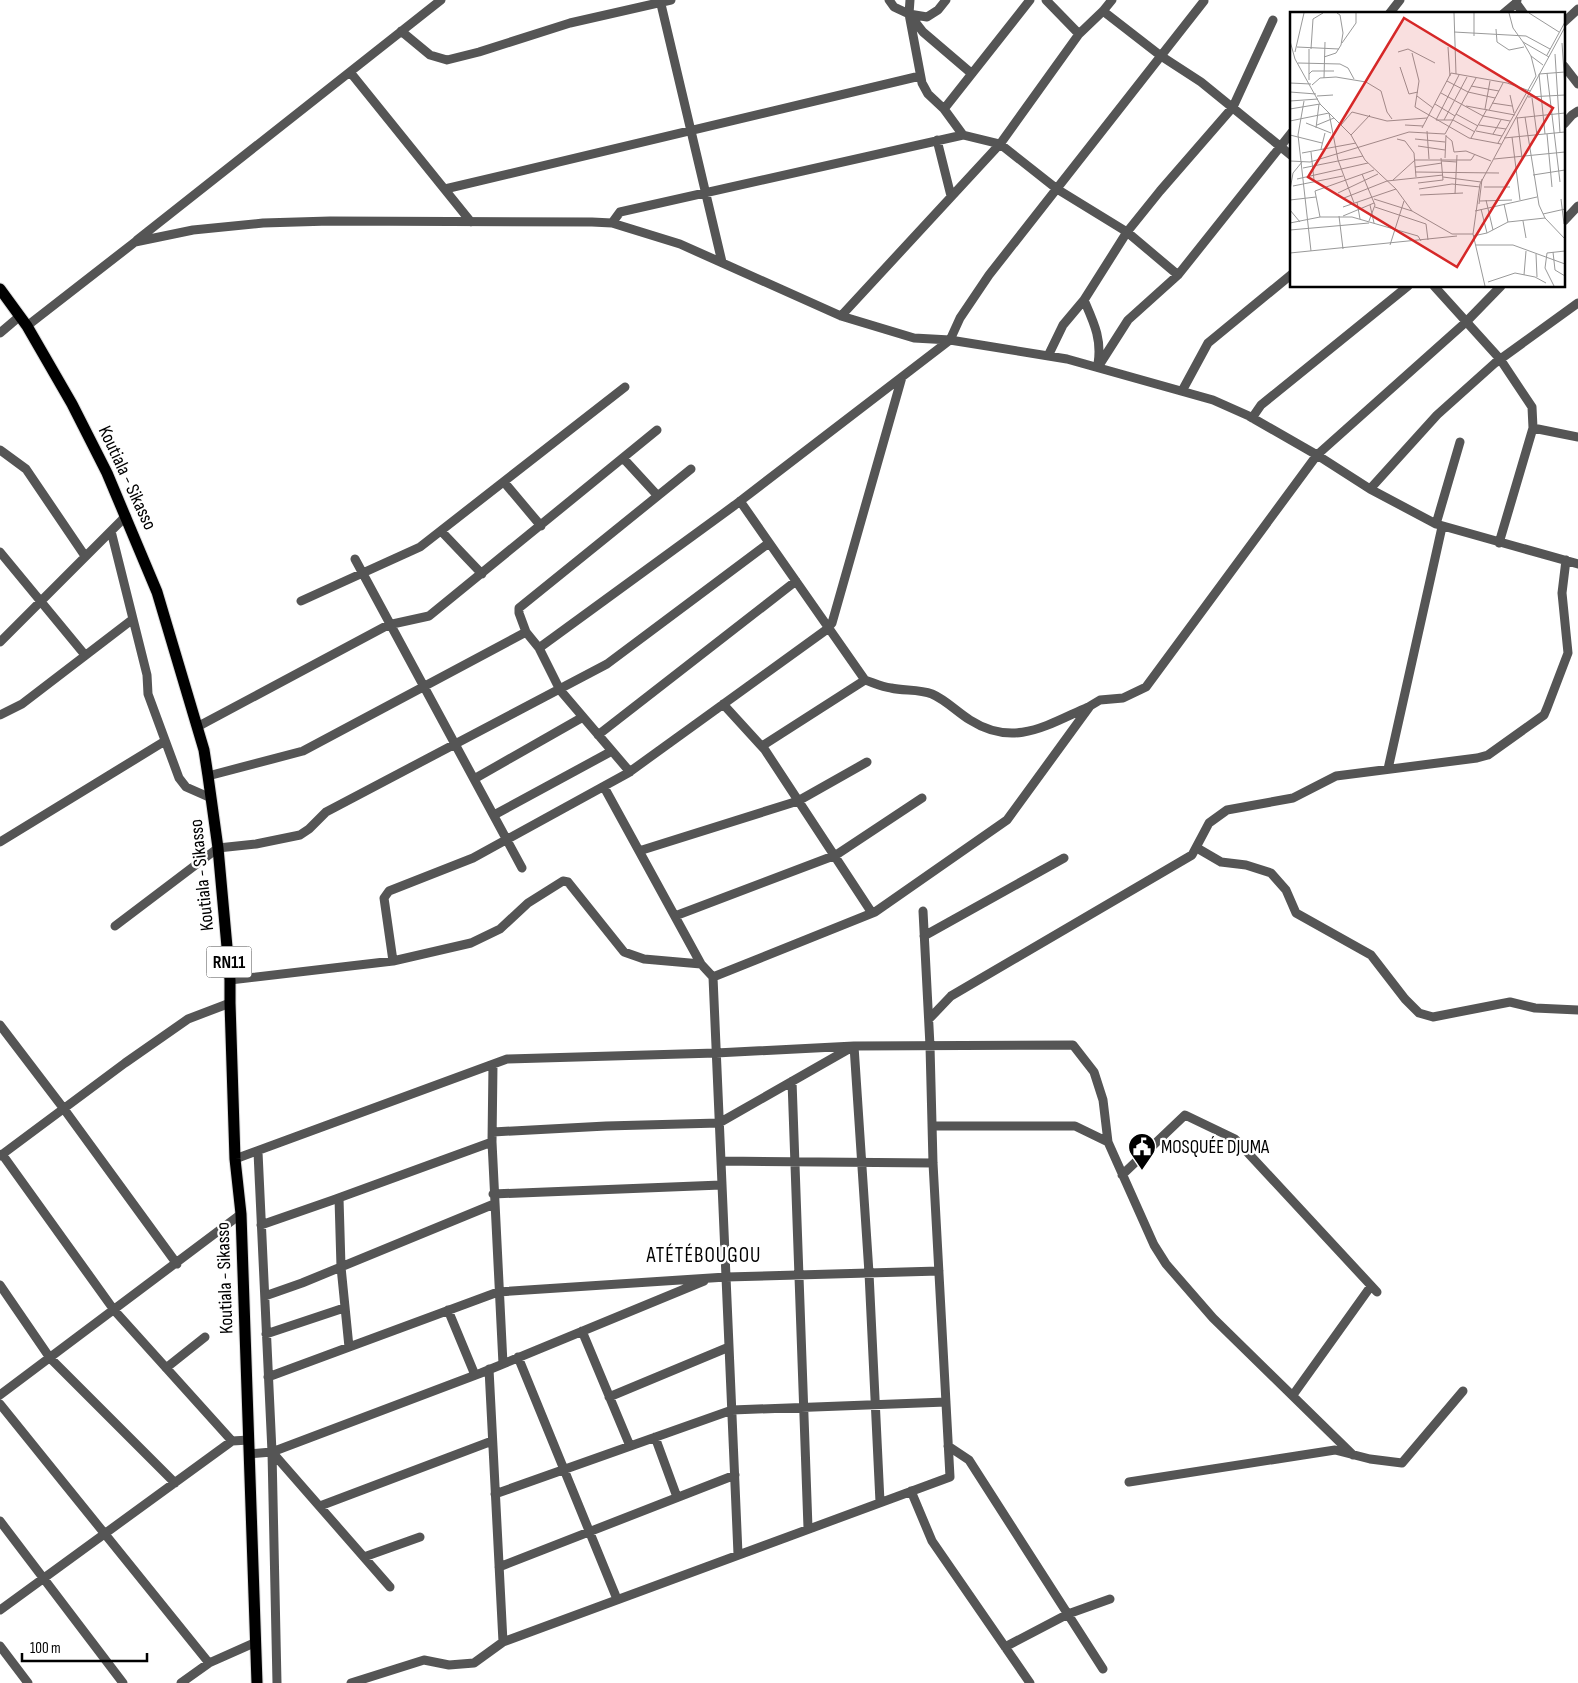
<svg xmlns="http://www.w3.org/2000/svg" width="1578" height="1683" font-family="'Sofia Sans Condensed',sans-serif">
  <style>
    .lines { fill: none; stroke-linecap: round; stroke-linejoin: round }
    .major-casing { stroke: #dbdbdb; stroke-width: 13 }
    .minor { stroke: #555; stroke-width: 9 }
    .major { stroke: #000; stroke-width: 11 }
    .labels { text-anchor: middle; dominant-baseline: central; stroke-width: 4.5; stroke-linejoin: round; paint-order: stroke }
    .shield { fill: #fff; stroke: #4c4c4c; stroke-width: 1 }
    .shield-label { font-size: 18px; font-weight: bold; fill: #000 }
    .street-label { font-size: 19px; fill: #000; stroke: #fff }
    .poi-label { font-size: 19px; fill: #000; stroke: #fff; text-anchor: start }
    .quarter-label { font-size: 21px; letter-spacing: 1px; fill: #000; stroke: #fff }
    .inset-road { fill: none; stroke: #999; stroke-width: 1 }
    .view { fill: #d62828; fill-opacity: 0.15; stroke: #d62828; stroke-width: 2.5 }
    .inset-edge { fill: none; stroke: #000; stroke-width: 2.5 }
  </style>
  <rect width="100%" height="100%" fill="#fff"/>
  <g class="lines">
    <defs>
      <path id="major" d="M0,289L27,326L72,404L107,473L157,592L204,750L208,776L218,848L230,980V1003L235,1159L241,1214L257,1683"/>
    </defs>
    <use href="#major" class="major-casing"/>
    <path class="minor" d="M660,0L722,262
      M889,0L894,7L909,14L923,32L971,73
      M910,0L909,14L922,83L928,94L944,109L963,135L1000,144L1057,189L1127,232L1178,275
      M1046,0L1079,34
      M1516,3L1524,14
      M1103,11L1161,56L1201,82L1292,156
      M909,14L927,17L938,10L946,0
      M1389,14L1400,0
      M1503,14L1516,3L1517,0
      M1564,22L1578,9
      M401,31L430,55L447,60L479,52L570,23L671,0
      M1564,66L1578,84
      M350,72L471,222
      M944,109L1030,0
      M1564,124L1572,115L1578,111
      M937,140L951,196
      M445,189L920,76
      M1564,221L1578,206
      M612,223L620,212L963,135
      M137,240L441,0
      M1434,286L1500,359L1532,407L1533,428L1578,437
      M1084,300C1094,323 1102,339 1098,364
      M841,316L1000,144L1079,34L1103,11L1112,0
      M27,326L135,242L193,230L263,223L330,221L592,222L612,223L680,244L841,316L914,338L950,340L1067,359L1213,400L1249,416L1317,455L1370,489L1436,524L1578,564
      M0,333L20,316
      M1048,356L1063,325L1084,300L1127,232L1160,191L1233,107L1273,20
      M1098,367L1128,320L1178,275L1292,132
      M1182,391L1208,343L1292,274
      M1252,418L1261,405L1408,286
      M0,450L26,469L85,556
      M623,458L657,495
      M504,482L541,526
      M1370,489L1437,415L1495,363L1578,303
      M740,501L865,680C874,683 882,687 891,688C904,691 919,689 932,694C946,700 957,712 970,720C1014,748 1047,725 1088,707
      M1436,524L1460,442
      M111,531L147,675L148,694L179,778L186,787L211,798
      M441,531L482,574
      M1499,543L1533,428
      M0,552L85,655
      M355,559L522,868
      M301,601L420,547L625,387
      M0,642L126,516
      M539,648L735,505L950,340L960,318L989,275L1204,1
      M723,704L765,750L872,913
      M0,715L22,704L133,619
      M197,727L388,625L429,616L657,430
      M598,735L796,581
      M762,746L865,680
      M1388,769L1442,527
      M630,772L560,690L539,648L526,632L519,613V608L691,469
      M208,776L303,751L526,632
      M474,779L583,717
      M604,787L701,964L713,977
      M494,815L612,751
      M0,842L165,741
      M1197,848L1221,862L1246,865L1271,873L1286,890L1296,913L1371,955L1405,999L1419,1013L1433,1017L1510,1002L1535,1008L1578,1010
      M639,851L798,801L867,762
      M675,916L836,855L922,798
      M115,926L218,848L256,844L300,835L309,829L326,812L607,664L769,543
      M924,936L1064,858
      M393,961L384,898L389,891L473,858L628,773L826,630L832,623L902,377
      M230,980L393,961L471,943L500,929L528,903L563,881L568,882L624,952L644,959L701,964
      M929,1019L951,996L1192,855L1209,823L1227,810L1293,798L1336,776L1477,758L1488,755L1544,715L1547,708L1568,653L1562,593L1566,560
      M0,1025L64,1109L177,1264
      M493,1065L492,1142L503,1364
      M792,1081L808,1528
      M932,1126H1075L1108,1142
      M493,1132L606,1126L719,1123L854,1046L869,1273L880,1502
      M258,1152L272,1452L277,1683
      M2,1154L114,1310L232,1441L249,1440
      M0,1156L125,1063L188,1019L230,1003
      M235,1159L507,1059L716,1053L854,1046L1073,1045L1094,1072L1103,1100L1108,1142L1154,1245L1166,1264L1213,1318L1353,1455
      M721,1161L933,1163
      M1122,1175L1185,1115L1235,1139L1377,1292
      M493,1194L721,1185
      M339,1198L341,1267L349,1347
      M261,1225L333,1200L492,1142
      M0,1285L50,1358L175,1483
      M265,1296L302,1283L494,1204
      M448,1310L475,1375
      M582,1331L630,1446
      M266,1334L344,1308
      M518,1357L617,1599
      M166,1368L205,1337
      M489,1369L503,1642
      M268,1377L498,1292L726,1277L939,1271
      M0,1395L241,1214
      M1293,1395L1371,1286
      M609,1397L729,1347
      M0,1404L209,1663
      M655,1437L677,1497
      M948,1446L969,1460L1103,1669
      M272,1452L390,1587
      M249,1454L272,1452L481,1373L704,1281
      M1129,1482L1335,1450L1370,1459L1402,1463L1463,1391
      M911,1491L932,1541L1030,1683
      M495,1494L732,1410L946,1402
      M320,1506L492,1441
      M0,1521L123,1683
      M738,1554L713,977L875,912L1007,820L1090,706L1100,700L1123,698L1146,687L1317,455L1466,322L1501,286
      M364,1557L420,1537
      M499,1567L735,1475
      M0,1610L232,1441
      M0,1646L28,1683
      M1005,1647L1068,1614L1110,1599
      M181,1683L209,1663L256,1642
      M351,1683L424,1660L449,1665L474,1663L503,1642L950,1477L933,1163L930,1046L923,911"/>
    <use href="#major" class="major"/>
  </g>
  <defs>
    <symbol id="civic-pin" viewBox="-11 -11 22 30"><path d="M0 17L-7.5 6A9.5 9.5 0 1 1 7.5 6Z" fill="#000" stroke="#fff"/><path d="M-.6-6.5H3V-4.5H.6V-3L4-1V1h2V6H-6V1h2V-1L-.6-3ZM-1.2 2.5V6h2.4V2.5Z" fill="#fff"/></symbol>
  </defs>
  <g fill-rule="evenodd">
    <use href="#civic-pin" x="1126" y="1131" width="32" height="43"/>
  </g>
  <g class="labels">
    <rect class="shield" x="206.5" y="946.5" width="45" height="31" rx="4"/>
    <g class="shield-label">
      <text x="229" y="962">RN11</text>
    </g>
    <g class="street-label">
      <text transform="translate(127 478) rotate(65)">Koutiala - Sikasso</text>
      <text transform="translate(202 875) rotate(-96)">Koutiala - Sikasso</text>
      <text transform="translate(225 1278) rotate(-92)">Koutiala - Sikasso</text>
    </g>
    <g class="poi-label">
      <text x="1161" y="1147">MOSQUÉE DJUMA</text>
    </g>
    <g class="quarter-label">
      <text x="704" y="1255">ATÉTÉBOUGOU</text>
    </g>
  </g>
  <g transform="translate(1290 12)">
    <rect width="275" height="275" fill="#fff"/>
    <path class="inset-road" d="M164,1L166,62M219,1L223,16L233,30L259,45M239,1L269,20M206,17L207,30L219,38L234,35M164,20L236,24L260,37M184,24V1M0,29L5,47L30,92L61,123L75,148L106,177L122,199L162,222H183M233,30L241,44L253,53M52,31L66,11V1M272,31L275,75M7,35L49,37M158,35L160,64M21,37L23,7L33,1M5,40L14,1M108,40L118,37L145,51M122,41L129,69L125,95L179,126L211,132M265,42L270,121M257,43L275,10M34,45L46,41L51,33L53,21L50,3L47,1M8,51L50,52L58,56L64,67M110,55L119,82L128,80M257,61L270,170M19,62L22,59H44M169,63L146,108H163L185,120M34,66L35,30M19,68V37M157,69L178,80L205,86M0,71L21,72M22,73L30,66L46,65L76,70L91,79L97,100L102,107M181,74L209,79M0,80L26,82M151,81L193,104L220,109M220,83L224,101M27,84L43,83M127,84L143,96M238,85L275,83M242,86L247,123M0,89L28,87M14,89L8,123L21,239M202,91L222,94M145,92L165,104M176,94L225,103M0,97L30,92M195,97L200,69M199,98L213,71M166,102L188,114M227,105L232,146M235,105L249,193L255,206L275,227M227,106L275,101M154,108L177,65M0,109L39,101L48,148L64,191M16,111L41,121M27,113L44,106M51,113L62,100L97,109L137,106M115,113L133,114M189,113L216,117M26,116L29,92M132,116L161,61L217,71L240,79M137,119L139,147M186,119L212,124M203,122L211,108M255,122L249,62L275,60M257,122L262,175M0,123L32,131M61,123L80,103M156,124L162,129L164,140L176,139L201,149M222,125L230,188M181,126L197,97M214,126L275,120M107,127L115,129L124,141L126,165M125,127L155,130M208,131L246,64L241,44M128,134L155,138M31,137L35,121M21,140L24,168M12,141L66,131M155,146L156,123M204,147L275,140M0,149L20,150L119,120L155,122L186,66M152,149L167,150M125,155L152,151M13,156L73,144M125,160L209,161M72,162L85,193L79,209M243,163L275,158M153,165L191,170M7,167L78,151M103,168L125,148H181L185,142M128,171L153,168L151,146M3,174L53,164M194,175H220M129,177L162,172L190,175M0,178L3,161L12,150M48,181L88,162M165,182L167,143M130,183L173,181M54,186L97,169L153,163M84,187L122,199M271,187L274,212M0,188L26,185M196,188L203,218M190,189L222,188M67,190L70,207M189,192L192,167M214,192L218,210M80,193L84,211M53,195L106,177M85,195L136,212M191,197L197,221M0,198L10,210M185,199L247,185M253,202L275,197M49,204L53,237M53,204L84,191M30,205L25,179L84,158M233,209L236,226M0,211L30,205H62L128,224L131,229M136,212L138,228M0,218L79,211M183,224L197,221L218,210L255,206M100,233L114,189M186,233H223L275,252M263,240L265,258L275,264M0,241L167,224M257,241L255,256L264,274M257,241L275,239M246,242L247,265M234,263L236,239M198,270L225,261L245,265L256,271M195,274L183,222L190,172L275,15"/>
    <path class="view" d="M114,6L263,96L167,255L18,165Z"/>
    <rect width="275" height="275" class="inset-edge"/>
  </g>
  <path d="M22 1653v8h125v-8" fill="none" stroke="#000000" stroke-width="2.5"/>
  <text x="30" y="1653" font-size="15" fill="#000000" stroke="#ffffff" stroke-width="4" paint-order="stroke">100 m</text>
</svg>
